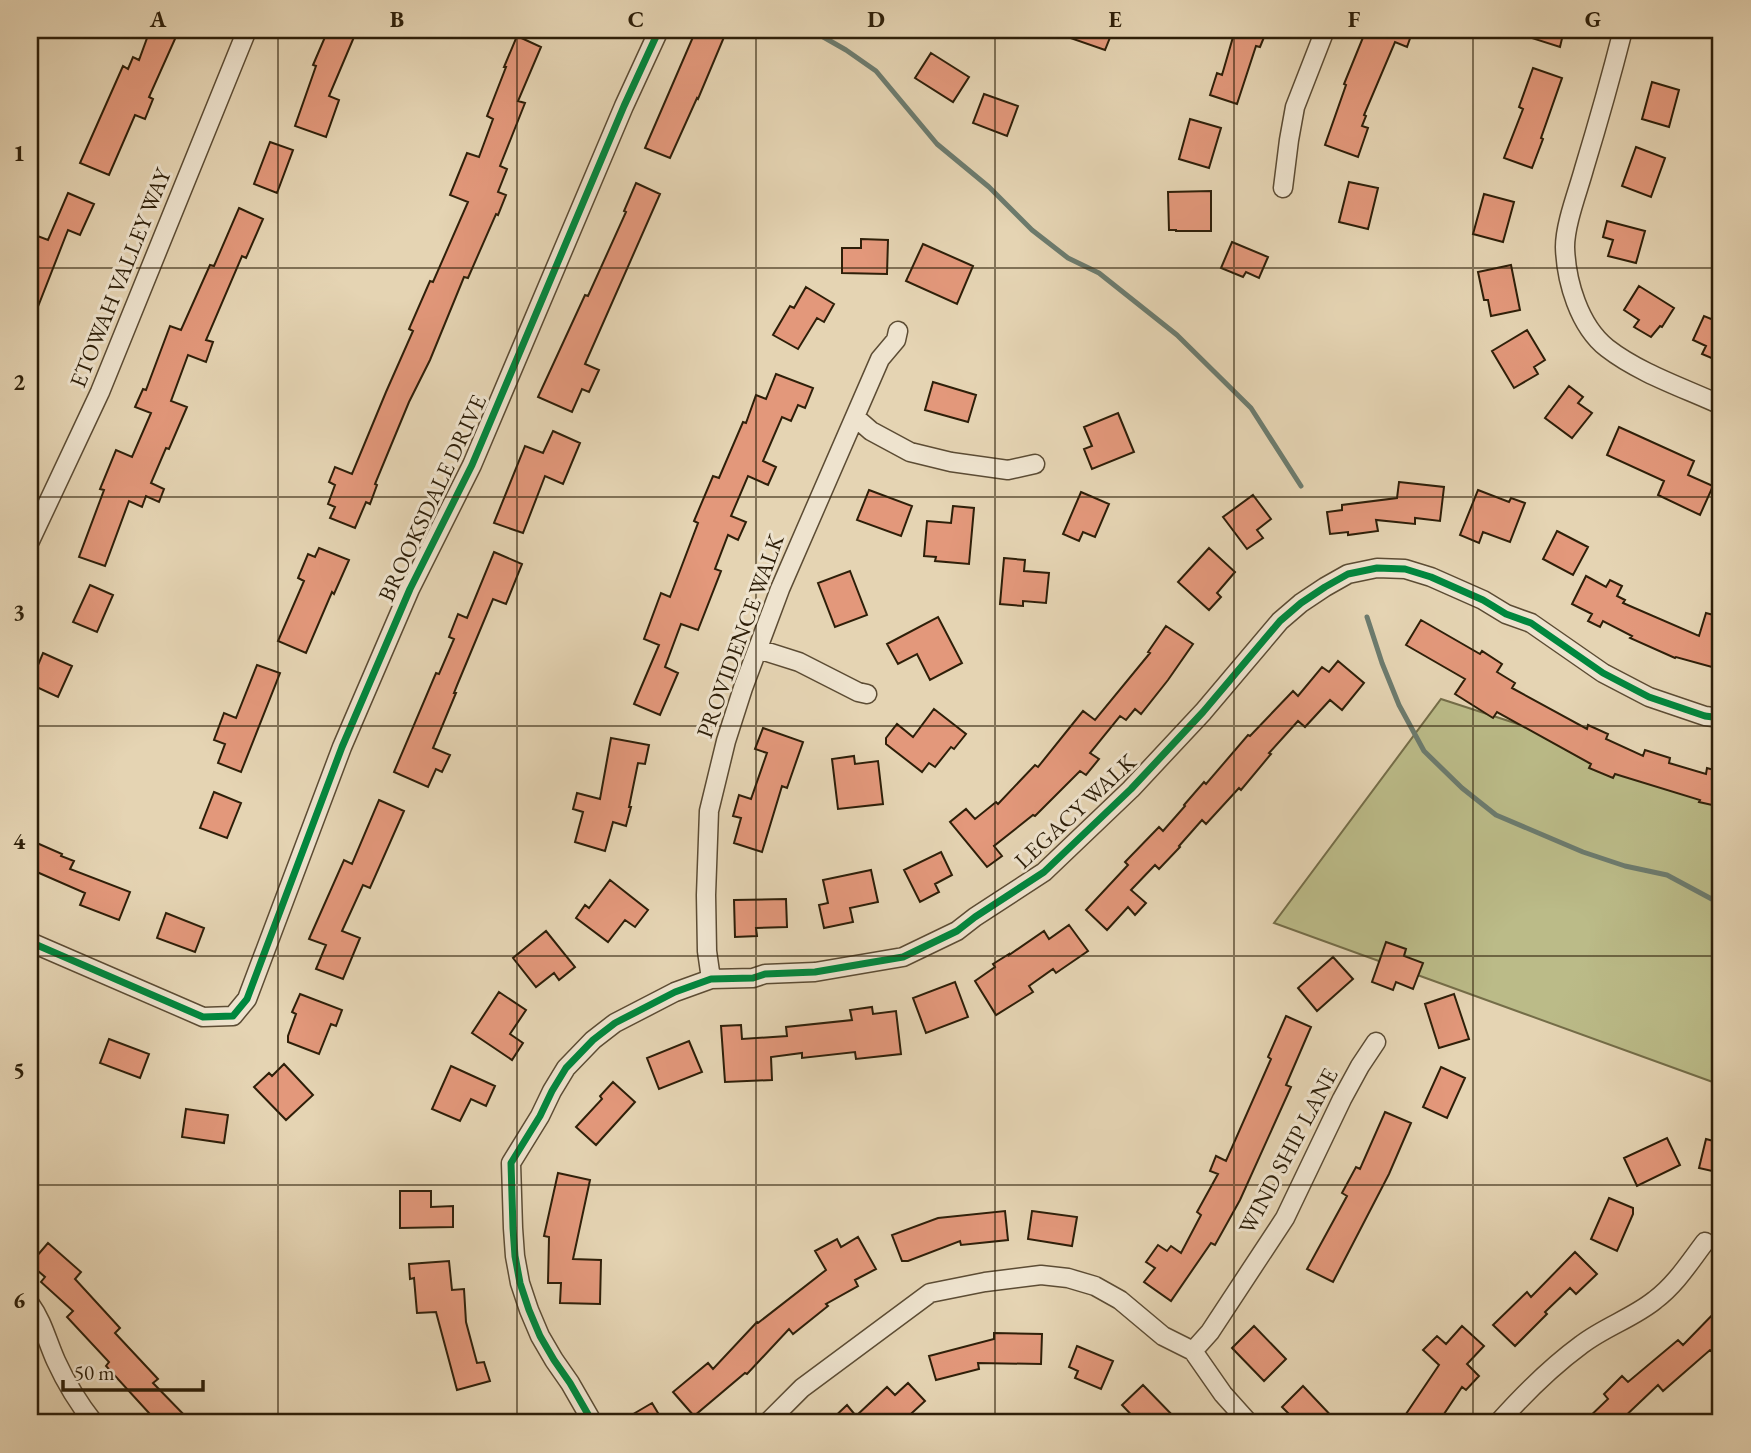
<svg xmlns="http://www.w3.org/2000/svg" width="1751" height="1453" font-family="'EB Garamond',serif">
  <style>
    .green { fill: #bb8; stroke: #746d48; stroke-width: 2 }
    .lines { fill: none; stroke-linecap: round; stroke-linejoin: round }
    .stream { stroke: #6c7b6e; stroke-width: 5 }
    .building { fill: #e3987b; stroke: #2e1f09; stroke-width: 2 }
    .minor-casing { stroke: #5c4c34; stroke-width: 21 }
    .minor { stroke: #eee3ce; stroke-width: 18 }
    .cycleway-casing { stroke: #eee3ce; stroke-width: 11 }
    .cycleway { stroke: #00873e; stroke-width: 7 }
    .grid { fill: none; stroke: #2e1f09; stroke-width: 2; stroke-opacity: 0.55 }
    .labels { text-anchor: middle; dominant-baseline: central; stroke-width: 6; stroke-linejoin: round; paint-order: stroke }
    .street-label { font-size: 23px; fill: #2e1f09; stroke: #eee3ce }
    .neatline { fill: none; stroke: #2e1f09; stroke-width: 2.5 }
    .grid-label { font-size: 23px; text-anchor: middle; font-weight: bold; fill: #2e1f09 }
  </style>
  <rect width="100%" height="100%" fill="#e5d4b3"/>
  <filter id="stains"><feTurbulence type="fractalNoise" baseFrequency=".00286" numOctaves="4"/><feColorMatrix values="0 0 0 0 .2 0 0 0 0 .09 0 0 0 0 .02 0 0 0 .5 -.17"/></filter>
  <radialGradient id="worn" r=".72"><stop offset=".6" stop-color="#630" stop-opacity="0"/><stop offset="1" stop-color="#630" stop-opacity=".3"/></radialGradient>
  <path class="green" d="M1441,699L1721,790V1085L1274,923Z"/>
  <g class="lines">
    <path class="stream" d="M811,30L846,50L876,71L937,144L989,187L1032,230L1068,258L1099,273L1177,335L1251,408L1301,486
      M1367,617L1382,663L1399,705L1424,751L1462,788L1496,815L1583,852L1625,866L1667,875L1721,904"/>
  </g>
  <path class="building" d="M150,30H179L149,97L153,99L145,119L135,115L109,175L80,163L123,66L128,69L133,57L139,60Z
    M328,30H357L329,96L339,100L326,137L295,126L316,66L313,65Z
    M696,30H727L698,99L697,98L670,158L645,148Z
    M1054,30H1113L1105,50L1053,32Z
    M1217,30H1267L1260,47L1256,46L1237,104L1210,95L1217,73L1222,75L1233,37L1217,31Z
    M1366,30H1413L1407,47L1395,42L1364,115L1366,116L1362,126L1368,128L1358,157L1325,145L1346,85L1344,84Z
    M1516,30H1564L1560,47L1516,33Z
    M517,36L541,47L518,101L525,103L500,166L507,169L498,192L506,195L498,215L496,214L468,278L464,277L430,360L409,402L375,484L377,485L370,504L366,502L355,528L330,518L335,507L328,504L335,485L329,482L335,467L352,474L386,392L413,331L409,329L430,281L433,282L468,202L450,195L467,153L479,157L493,119L487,116L506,67H504Z
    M931,53L969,77L953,102L915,78Z
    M1533,68L1562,78L1541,138L1543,139L1532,168L1504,158L1523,109L1519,107Z
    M1652,82L1679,90L1669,127L1642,119Z
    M984,94L1018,106L1007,136L973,123Z
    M1190,119L1221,128L1209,168L1179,159Z
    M270,142L293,150L277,193L254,184Z
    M1636,147L1665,158L1651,197L1622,186Z
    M1349,182L1378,188L1368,229L1339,222Z
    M636,183L660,194L585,364L599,370L589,392L582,389L572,412L538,397L585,295L588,296L626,212L624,211Z
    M1211,191V231H1176V230H1169L1168,192Z
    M68,193L94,204L80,235L68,230L30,327V249L35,235L48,240Z
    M1484,194L1514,202L1503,242L1473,234Z
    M239,208L263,219L246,258L242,256L206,340L213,342L206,362L188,355L171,401L187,407L169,449L166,448L151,483L164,489L159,502L146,496L142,507L129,501L105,566L79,557L104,490L100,489L116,450L132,457L151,413L135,407L143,389L146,390L170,326L181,330L210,265L214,266Z
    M1607,221L1645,231L1636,263L1608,256L1613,240L1603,237Z
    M861,239L888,240L887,274L842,273V248H861Z
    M1232,242L1268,257L1259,278L1246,272L1243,277L1221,268Z
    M923,244L973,266L957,304L906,281Z
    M1511,265L1520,310L1491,316L1488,300H1484L1478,272Z
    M1639,286L1674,308L1662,327L1660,326L1651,337L1634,327L1639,320L1624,310Z
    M806,287L834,304L824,322L817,318L798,349L773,335L790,306L794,308Z
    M1721,308V362L1702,354L1706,346L1693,340L1704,316L1716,321Z
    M1527,330L1545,360L1534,367L1538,374L1514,388L1492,351Z
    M776,374L813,388L805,408L798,405L791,421L782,417L763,461L776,467L768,485L748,476L731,516L746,522L738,540L728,535L715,569L721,571L698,630L681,624L665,667L678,673L660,715L634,704L659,645L644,639L661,593L670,597L698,523L694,521L713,476L719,478L743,422L746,423L756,395L766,399Z
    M933,382L976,395L968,422L925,410Z
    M1569,386L1583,397L1578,403L1592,413L1572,438L1545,418Z
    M1118,413L1134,452L1092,469L1084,449L1092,446L1084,427Z
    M1619,427L1694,461L1688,475L1713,486L1700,515L1658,495L1664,481L1607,455Z
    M553,431L580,443L563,484L545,476L523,533L494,523L525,446L543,453Z
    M1399,482L1444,487L1440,521L1415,518V524L1376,520L1378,531L1348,535V532L1330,534L1327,512L1342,510V505L1397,498Z
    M869,490L912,506L901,536L857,520Z
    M1478,490L1509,502L1511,498L1525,503L1510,542L1483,532L1479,543L1460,535Z
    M1081,492L1109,504L1095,537L1083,532L1079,541L1063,534Z
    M1253,495L1271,519L1257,530L1263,538L1247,549L1223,517Z
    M953,506L974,508L969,564L935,561L936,557L924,556L927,521L951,523Z
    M1557,531L1588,547L1573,575L1543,559Z
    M319,548L349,560L334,594L332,592L306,653L278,641L304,581L298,578L308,554L315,557Z
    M1209,548L1235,572L1217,593L1221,597L1209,610L1178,582Z
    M494,552L522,564L506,604L493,599L458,683L454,693H456L433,748L450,755L442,772L436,769L428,787L394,772L436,673L439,674L454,639L449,637L458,614L467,618Z
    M1004,558L1025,560L1024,571L1049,573L1046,603L1023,601V606L1000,604Z
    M850,571L867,615L835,627L818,583Z
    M1586,576L1606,587L1610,580L1622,586L1617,596L1625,600L1623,603L1699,636L1706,613L1721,617V650L1717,649L1712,667L1676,657L1675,658L1630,638L1632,636L1603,621L1600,627L1588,621L1592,614L1572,604Z
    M90,585L113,595L97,632L73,622Z
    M938,617L962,663L930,680L917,654L898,664L887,644Z
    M1421,620L1480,654L1482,651L1502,664L1497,672L1515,683L1512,688L1587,729L1588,725L1608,734L1606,739L1643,756L1645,750L1670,758L1669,763L1706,774L1707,768L1721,772V807L1699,802L1700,800L1615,774L1613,778L1589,768L1591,764L1497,712L1493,718L1455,694L1465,679L1406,645Z
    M1166,626L1193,644L1168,680L1141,714L1135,709L1126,720L1120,716L1090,753L1099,759L1086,775L1080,771L1035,816L1033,815L994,846L1002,856L987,867L950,822L966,809L975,819L996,802L998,804L1035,765L1038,767L1083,711L1095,720L1150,653L1148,652Z
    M43,653L72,666L58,697L30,684Z
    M1338,661L1364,683L1342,710L1330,700L1305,727L1298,721L1269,753L1271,754L1241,790L1239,788L1206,824L1202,820L1179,846L1180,847L1159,869L1155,865L1131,890L1146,903L1135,915L1128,907L1107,930L1086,910L1128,865L1125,862L1159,827L1163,831L1185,806L1184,805L1204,782L1206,784L1248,735L1250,736L1293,691L1298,696L1322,667L1329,672Z
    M257,665L280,673L241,772L218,763L225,744L214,740L224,713L236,718Z
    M934,709L966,734L954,749L951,747L935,767L929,763L922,772L886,744V738L897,724L913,737Z
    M763,728L803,742L787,788L782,786L762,852L734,843L741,818L733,816L739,795L751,799L767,753L755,749Z
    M611,738L649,745L645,764L638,763L629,807H631L626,826L613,822L605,851L575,842L583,812L573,809L577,793L600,799Z
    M854,756L855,764L878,761L883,804L838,809L832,759Z
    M214,792L241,803L227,838L200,828Z
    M379,800L404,811L370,888L363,885L342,931L360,938L343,979L316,969L326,945L309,939L344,860L352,864Z
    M30,840L62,854L61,856L74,861L70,869L130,892L119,920L80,905L85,893L30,869Z
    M941,852L952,875L935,884L939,892L920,902L904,870Z
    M871,870L878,902L850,908L853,922L824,928L819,905L828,903L823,880Z
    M610,880L648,910L635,927L625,920L608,942L576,918L585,905L589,908Z
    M786,899L787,927L756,928L757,936L735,937L734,900Z
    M166,913L204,928L195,952L157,938Z
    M1069,925L1088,951L1056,973L1053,969L1029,986L1033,992L996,1015L975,981L995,967L993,964L1009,954V955L1044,931L1049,939Z
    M546,931L575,967L559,980L554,973L536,987L513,958Z
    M1386,942L1406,949L1404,956L1423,963L1413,989L1396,982L1393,990L1372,982Z
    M1333,957L1353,979L1317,1011L1298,988Z
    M955,982L968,1017L926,1033L913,998Z
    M499,992L526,1010L510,1034L523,1043L512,1060L472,1033Z
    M300,994L342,1010L336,1026L331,1024L319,1054L288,1042V1036L296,1014L292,1012Z
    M1454,994L1469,1039L1439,1048L1425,1004Z
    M872,1007L873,1014L896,1011L901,1054L856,1059L855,1052L802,1058V1053L771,1057L772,1080L725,1082L721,1026L741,1025L742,1039L787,1036L786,1027L852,1020L850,1010Z
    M1286,1016L1311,1027L1286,1085L1291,1087L1240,1200L1215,1245L1211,1243L1171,1301L1144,1282L1155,1268L1146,1262L1158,1245L1167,1251L1171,1246L1181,1253L1201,1215L1197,1212L1218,1174L1210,1171L1216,1156L1226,1161L1271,1059L1268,1057Z
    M109,1039L149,1054L140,1078L100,1063Z
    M689,1041L702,1072L659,1089L647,1058Z
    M284,1064L313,1095L286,1120L254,1087L269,1073L272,1076Z
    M451,1066L495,1086L486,1106L471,1099L460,1121L432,1109Z
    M1441,1067L1465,1078L1447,1118L1423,1107Z
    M613,1082L635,1102L596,1145L576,1127L602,1099L600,1096Z
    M186,1109L228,1115L224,1143L182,1137Z
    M1385,1112L1411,1123L1389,1174L1333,1282L1307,1269L1347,1196L1342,1193L1356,1167L1360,1169Z
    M1667,1138L1680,1165L1637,1186L1624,1158Z
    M1706,1139L1721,1143V1173L1699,1168Z
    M558,1173L590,1180L573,1259L601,1260L600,1304L560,1303L561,1283H548L549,1237L544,1236Z
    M400,1191H431V1207L453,1206V1227L400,1228Z
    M1609,1198L1633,1208V1214L1617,1251L1591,1239Z
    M1005,1211L1008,1240L961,1245L960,1241L908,1261H902L892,1235L938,1218Z
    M1032,1211L1077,1217L1072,1246L1028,1239Z
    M858,1237L876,1269L855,1280L858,1286L826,1304L828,1306L793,1334L789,1329L747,1374L745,1373L694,1416L673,1392L708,1363L713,1369L757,1322L758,1323L826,1270L815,1251L837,1239L841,1247Z
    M48,1243L81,1272L75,1279L120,1328L115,1333L158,1379L153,1383L192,1423H139L149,1413L106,1366L109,1362L67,1317L73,1311L41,1282L45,1277L30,1264Z
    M1575,1252L1597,1274L1576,1294L1570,1288L1545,1312L1547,1314L1515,1346L1493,1325L1527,1292L1531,1297Z
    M449,1261L452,1290L464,1289L466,1322L477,1363L484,1362L490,1381L457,1390L436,1312L417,1313L414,1278L410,1279L409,1264Z
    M1721,1306V1361L1710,1350L1663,1391L1658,1385L1618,1423H1583L1608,1399L1604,1394L1622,1376L1628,1382L1678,1340L1683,1345Z
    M1254,1326L1286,1359L1264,1381L1232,1348Z
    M1462,1326L1484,1346L1467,1364L1479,1376L1466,1390L1462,1387L1438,1423H1419L1406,1414L1439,1365L1423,1350L1437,1336L1446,1344Z
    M994,1333L1042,1334L1041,1364L978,1363L979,1369L936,1380L929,1356L994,1339Z
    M1077,1346L1113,1361L1101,1389L1075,1378L1078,1371L1069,1367Z
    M908,1383L925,1401L901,1423H828L847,1405L856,1416L887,1387L895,1395Z
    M1143,1385L1180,1423H1139L1122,1405Z
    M1303,1386L1338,1423H1298L1282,1407Z
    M652,1403L664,1423H618Z"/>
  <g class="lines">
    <defs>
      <path id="minor" d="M1623,30C1611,77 1598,123 1584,169C1578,191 1565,224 1565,247C1566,281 1579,326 1607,348C1639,373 1684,388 1721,405
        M1283,188L1289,140L1295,107L1325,30
        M855,417L871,431L910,452L951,462L1008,470L1035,464
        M30,541L100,392L247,30
        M758,649L799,662L858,692L867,694
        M30,942L203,1017L233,1016L247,999L342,747L410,589L472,465L624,106L659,30
        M711,979L707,951L706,895L709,811L726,741L743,688L780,589L880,359L896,340L898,331
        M30,1304C43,1322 47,1341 56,1361C66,1383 79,1404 94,1423
        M1193,1351L1210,1332L1285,1218L1342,1099L1360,1066L1376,1042
        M593,1423L570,1383L554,1360L540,1336L529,1310L520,1283L515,1256L513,1228L511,1163L540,1116L552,1091L566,1068L593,1040L615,1023L675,992L711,979L753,978L765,974L815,972L903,957L957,931L975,917L1044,872L1131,789L1203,712L1280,621L1301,603L1325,587L1348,574L1377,568L1405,569L1431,577L1483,600L1506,614L1531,623L1603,673L1649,697L1705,716L1721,718
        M767,1423L802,1388L930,1293L985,1282L1041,1275L1068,1278L1095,1286L1120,1300L1163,1336L1193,1351L1223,1394L1249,1423
        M1498,1423C1523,1395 1551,1367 1581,1345C1604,1327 1633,1318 1655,1300C1676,1284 1689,1263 1705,1242"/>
    </defs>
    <use href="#minor" class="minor-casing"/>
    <use href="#minor" class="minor"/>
    <defs>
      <path id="cycleway" d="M30,942L203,1017L233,1016L247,999L342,747L410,589L472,465L624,106L659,30
        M593,1423L570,1383L554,1360L540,1336L529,1310L520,1283L515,1256L513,1228L511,1163L540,1116L552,1091L566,1068L593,1040L615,1023L675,992L711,979L753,978L765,974L815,972L903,957L957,931L975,917L1044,872L1131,789L1203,712L1280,621L1301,603L1325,587L1348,574L1377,568L1405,569L1431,577L1483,600L1506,614L1531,623L1603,673L1649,697L1705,716L1721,718"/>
    </defs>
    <use href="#cycleway" class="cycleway-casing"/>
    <use href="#cycleway" class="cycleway"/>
  </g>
  <path class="grid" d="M278,30V1423M517,30V1423M756,30V1423M995,30V1423M1234,30V1423M1473,30V1423M30,268H1721M30,497H1721M30,726H1721M30,956H1721M30,1185H1721"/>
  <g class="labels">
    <g class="street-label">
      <text transform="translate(120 278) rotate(-68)">ETOWAH VALLEY WAY</text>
      <text transform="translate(432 498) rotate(-65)">BROOKSDALE DRIVE</text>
      <text transform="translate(740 636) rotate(-70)">PROVIDENCE WALK</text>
      <text transform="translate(1075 811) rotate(-43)">LEGACY WALK</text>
      <text transform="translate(1288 1151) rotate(-62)">WIND SHIP LANE</text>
    </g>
  </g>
  <rect width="1751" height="1453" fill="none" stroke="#e5d4b3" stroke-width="77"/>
  <path d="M63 1380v10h140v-10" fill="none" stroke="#2e1f09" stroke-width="3.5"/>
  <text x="74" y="1380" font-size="21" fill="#2e1f09" stroke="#eee3ce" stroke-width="5" paint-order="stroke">50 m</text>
  <rect x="38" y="38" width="1674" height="1376" class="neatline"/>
  <g class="grid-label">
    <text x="158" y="27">A</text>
    <text x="397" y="27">B</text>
    <text x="636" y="27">C</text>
    <text x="876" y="27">D</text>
    <text x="1115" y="27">E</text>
    <text x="1354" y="27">F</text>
    <text x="1593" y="27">G</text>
    <text x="19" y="161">1</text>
    <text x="19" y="390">2</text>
    <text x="19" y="620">3</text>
    <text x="19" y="849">4</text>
    <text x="19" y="1078">5</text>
    <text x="19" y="1308">6</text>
  </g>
  <rect width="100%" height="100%" filter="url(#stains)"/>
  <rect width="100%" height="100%" fill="url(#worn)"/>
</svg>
